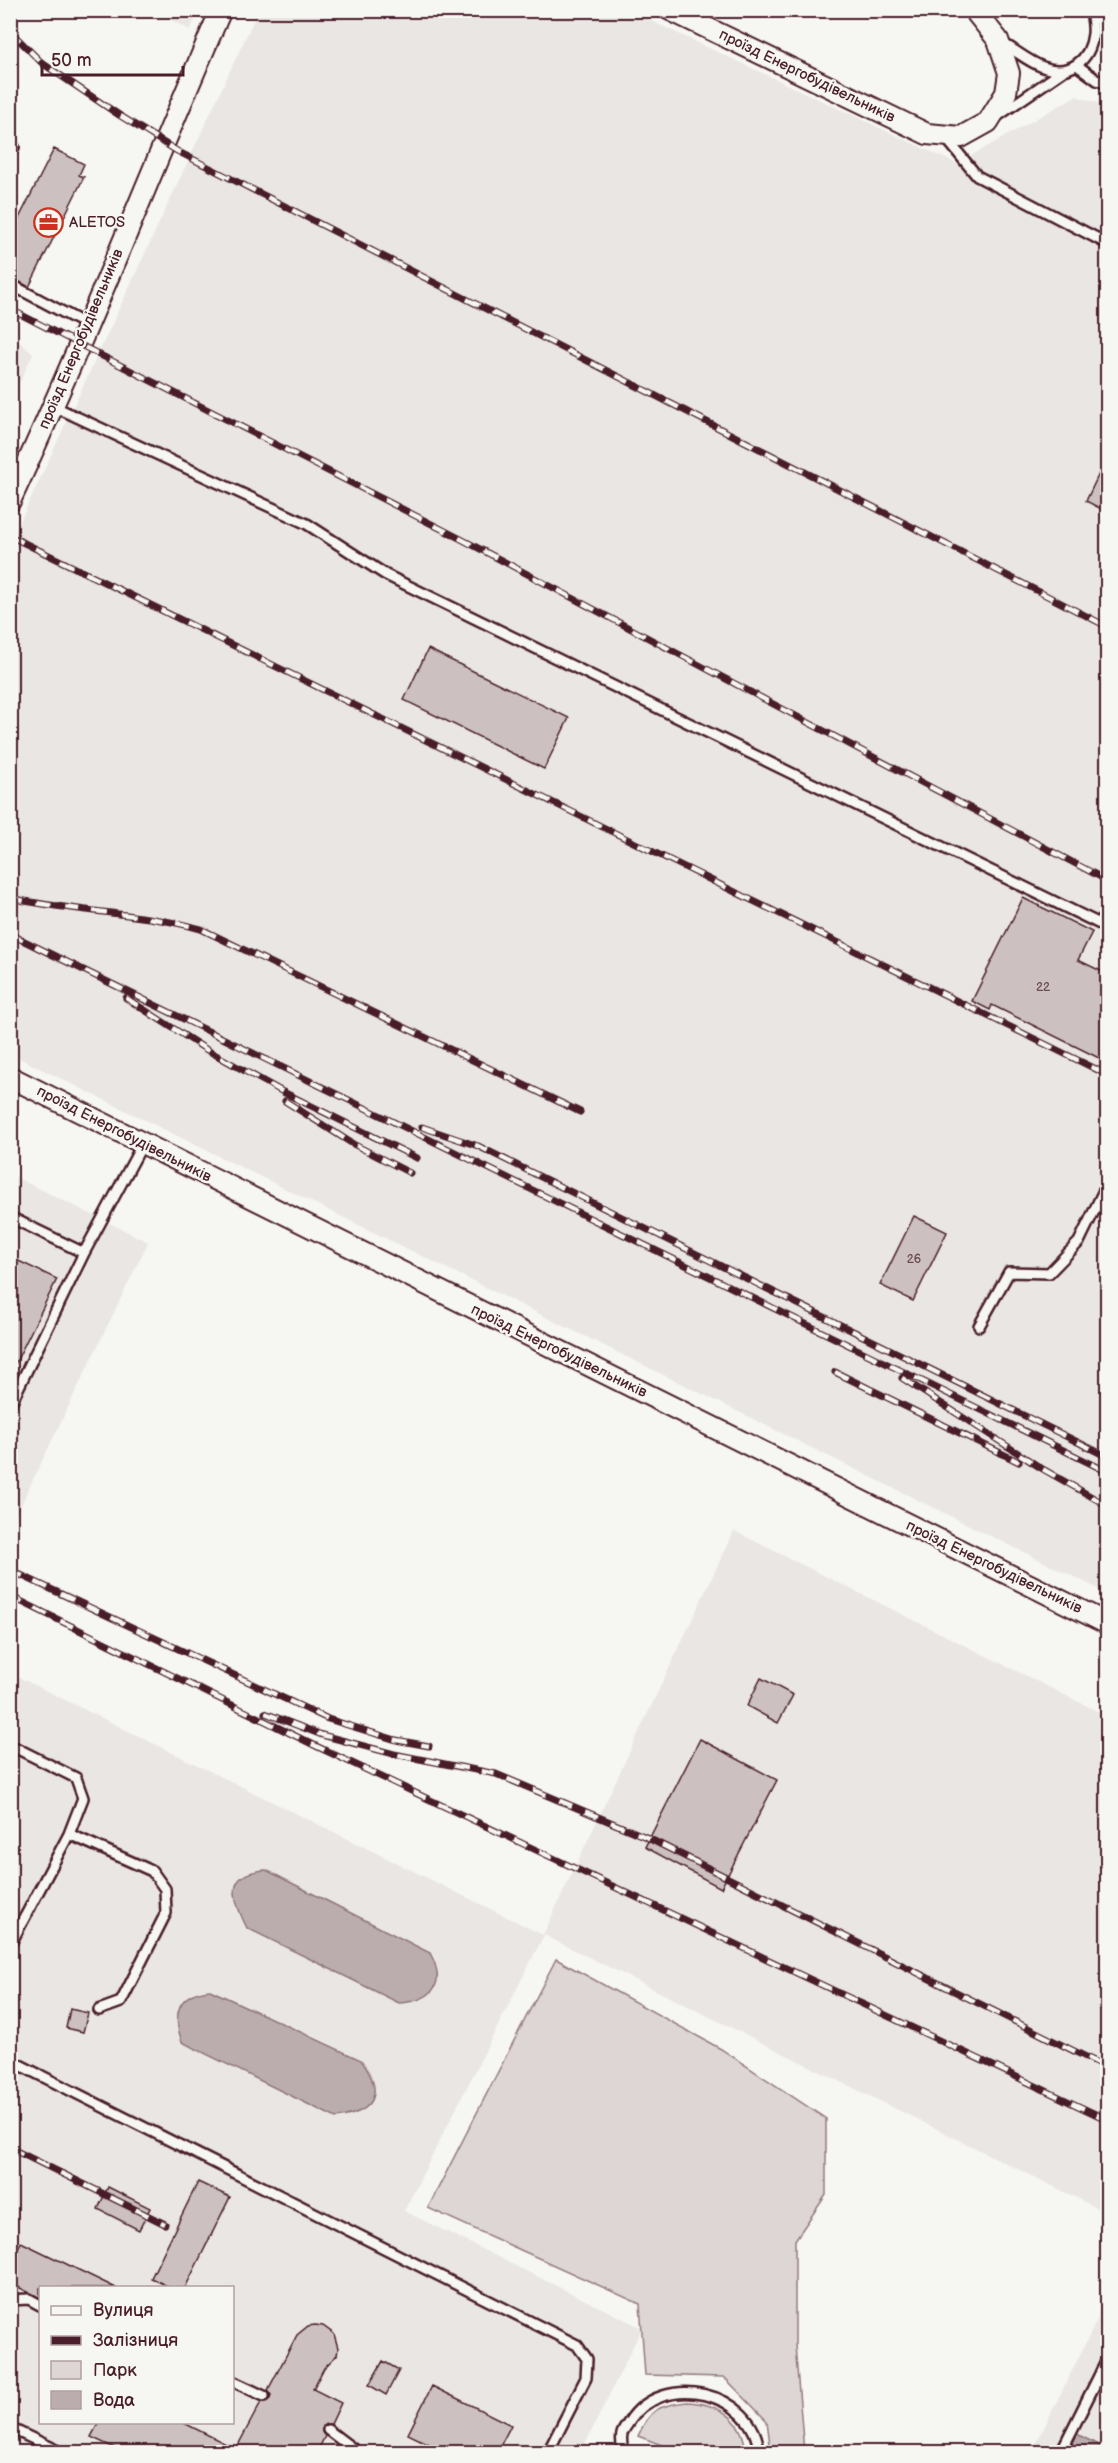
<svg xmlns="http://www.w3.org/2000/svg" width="1118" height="2463" font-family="'Balsamiq Sans',sans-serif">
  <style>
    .built { fill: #e9e6e3; fill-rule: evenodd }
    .green { fill: #ddd6d5; stroke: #947a80; stroke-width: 1.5 }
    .water { fill: #bbadae; stroke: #8e747a; stroke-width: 1.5 }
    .building { fill: #ccc1c0; stroke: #4a1f2b; stroke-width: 1.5 }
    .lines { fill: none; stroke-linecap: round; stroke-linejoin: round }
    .service-casing { stroke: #4a1f2b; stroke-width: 14 }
    .minor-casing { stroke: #4a1f2b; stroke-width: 24 }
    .service { stroke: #f6f6f2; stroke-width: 9 }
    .minor { stroke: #f6f6f2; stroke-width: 20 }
    .rail-casing { stroke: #4a1f2b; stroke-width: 7 }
    .rail { stroke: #f6f6f2; stroke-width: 4.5; stroke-dasharray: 14; stroke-linecap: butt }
    .labels { text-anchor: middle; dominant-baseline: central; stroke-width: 5; stroke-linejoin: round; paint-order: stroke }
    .number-label { font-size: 12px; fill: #6a4850 }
    .street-label { font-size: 15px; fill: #4a1f2b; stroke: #f6f6f2 }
    .poi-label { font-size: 15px; fill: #4a1f2b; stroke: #f6f6f2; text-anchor: start }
  </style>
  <rect width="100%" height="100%" fill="#f6f6f2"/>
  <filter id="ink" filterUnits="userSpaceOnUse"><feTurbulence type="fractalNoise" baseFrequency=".0167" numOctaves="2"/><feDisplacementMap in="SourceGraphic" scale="12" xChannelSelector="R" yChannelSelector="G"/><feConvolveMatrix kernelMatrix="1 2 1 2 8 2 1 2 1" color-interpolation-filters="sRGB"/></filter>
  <g filter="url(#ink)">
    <path class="built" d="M153,11L199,10V11L190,30Z
      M258,11H630L957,164L1076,96L1107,106V1593L11,1054V541Z
      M11,335L33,354L11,400Z
      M11,1175L148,1242L11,1525Z
      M734,1531L1107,1716V2213L544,1935L404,2211L642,2328L581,2452H11L10,1673L543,1935ZM40,2288H232V2422H40Z
      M1107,2300V2452H1032Z"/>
    <path class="green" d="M556,1959L721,2049L826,2119V2195L795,2240V2345L804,2452H771L767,2421L724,2377L645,2375L640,2304L428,2208Z
      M687,2402C720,2404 743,2418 746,2452H680L638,2436C650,2409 659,2405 687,2402Z"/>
    <path class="water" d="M266,1870L430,1953C447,1984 433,2001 399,2003L247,1928C233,1900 223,1873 266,1870Z
      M210,1990L361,2060C385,2093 376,2112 336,2118L182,2042C172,2014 177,1993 210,1990Z
      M1077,2434L1100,2446L1101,2452H1069Z"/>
    <path class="building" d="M54,149L84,164L79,175L84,177L29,287L10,277V236Z
      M1107,457V512L1086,501Z
      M428,649L569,718L544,769L404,700Z
      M1023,898L1092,932L1078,960L1107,974V1062L992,1005L990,1010L972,1001Z
      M914,1216L947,1232L913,1301L880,1285Z
      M10,1257L57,1279L10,1374Z
      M761,1678L793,1695L778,1723L747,1706Z
      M700,1739L777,1780L721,1888L645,1847Z
      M70,2009L88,2013L83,2032L66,2028Z
      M198,2182L230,2197L185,2288H171L151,2278Z
      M108,2187L150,2208L139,2230L98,2209Z
      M21,2242L116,2288H40V2298L10,2283V2265Z
      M315,2325L323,2326L334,2334L338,2348L337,2355L324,2368L313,2389L341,2403L331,2424L322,2426V2432L325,2436L317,2452H123L91,2437L99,2422H182L236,2449L261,2402L270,2399L271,2395L268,2390L297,2335L308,2326Z
      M383,2361L399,2370L386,2395L369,2385Z
      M432,2386L511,2425L497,2452H445L408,2434Z"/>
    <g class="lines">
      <defs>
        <path id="service" d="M1002,43C1015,50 1029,62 1043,67C1069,77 1090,61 1093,34C1094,27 1092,18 1091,10
          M1078,66L1097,80L1108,84
          M999,115L1063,71
          M946,138L977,176L1108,244
          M10,155L14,147
          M10,284L87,325
          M53,406L307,524L386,575L1108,928
          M10,1217L84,1253
          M979,1326L1009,1272L1049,1273L1079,1242L1108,1182
          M10,1405L84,1253L143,1143
          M10,1745L76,1778L83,1798L69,1834L10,1945
          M69,1834L152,1871L165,1889L166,1913L121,2002L99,2010
          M10,2060L577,2345L587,2359L586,2378L548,2452
          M10,2300L29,2299L40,2305
          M232,2381L264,2396
          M10,2428L61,2452
          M328,2430L357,2452
          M623,2452C622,2447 621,2439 622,2434C623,2430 627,2425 629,2422C661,2370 755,2391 759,2452
          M1061,2452L1108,2358"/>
        <path id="minor" d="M670,10L927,134L961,137L988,122L1006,93L1009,73L998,40L974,10
          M10,501C85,340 150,173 221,10
          M10,1077L1108,1624"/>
      </defs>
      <use href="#service" class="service-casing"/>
      <use href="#minor" class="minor-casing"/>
      <use href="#service" class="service"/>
      <use href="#minor" class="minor"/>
      <defs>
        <path id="rail" d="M10,31L42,63L119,115L177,151L1108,627
          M10,309L463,540L1108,881
          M10,536L1108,1075
          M10,898C74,912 139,912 201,929L580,1112
          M10,934L1108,1472
          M126,998L207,1050L283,1092L417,1158
          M285,1101L353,1144L410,1173
          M422,1127L478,1146L1108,1457
          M835,1372L1019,1462
          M902,1378L1041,1468L1108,1506
          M10,1570L328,1719L396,1740L429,1746
          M10,1596L318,1747L1108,2120
          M265,1713L322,1735L394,1754L496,1774L646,1837L1108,2068
          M10,2148L165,2224"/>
      </defs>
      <use href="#rail" class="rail-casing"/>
      <use href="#rail" class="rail"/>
    </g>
  </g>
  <defs>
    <symbol id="office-ring" viewBox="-11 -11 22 22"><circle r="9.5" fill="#f6f6f2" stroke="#c8321e" stroke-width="1.5"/><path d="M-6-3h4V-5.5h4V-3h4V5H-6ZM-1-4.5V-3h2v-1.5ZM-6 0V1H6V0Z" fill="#c8321e"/></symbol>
  </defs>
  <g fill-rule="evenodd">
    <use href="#office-ring" x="32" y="206" width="33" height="33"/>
  </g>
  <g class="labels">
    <g class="number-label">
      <text x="1043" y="987">22</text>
      <text x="914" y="1259">26</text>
    </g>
    <g class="street-label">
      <text transform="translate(807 76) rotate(26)">проїзд Енергобудівельників</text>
      <text transform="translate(81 339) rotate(-67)">проїзд Енергобудівельників</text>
      <text transform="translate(124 1134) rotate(27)">проїзд Енергобудівельників</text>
      <text transform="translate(559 1351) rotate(26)">проїзд Енергобудівельників</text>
      <text transform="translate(994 1567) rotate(26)">проїзд Енергобудівельників</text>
    </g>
    <g class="poi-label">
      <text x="69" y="222">ALETOS</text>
    </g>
  </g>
  <rect width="1118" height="2463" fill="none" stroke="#f6f6f2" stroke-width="36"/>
  <rect x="18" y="18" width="1082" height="2427" fill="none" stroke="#4a1f2b" stroke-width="2" filter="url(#ink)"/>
  <rect x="39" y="2286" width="195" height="138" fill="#f6f6f2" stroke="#b1a0a2" stroke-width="1.5"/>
  <rect x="51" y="2306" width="30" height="9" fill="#f6f6f2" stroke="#b1a0a2" stroke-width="1.5"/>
  <text x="93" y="2316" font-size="18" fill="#4a1f2b">Вулиця</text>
  <rect x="51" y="2336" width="30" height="9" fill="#4a1f2b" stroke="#b1a0a2" stroke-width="1.5"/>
  <text x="93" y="2346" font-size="18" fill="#4a1f2b">Залізниця</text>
  <rect x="51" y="2361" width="30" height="18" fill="#ddd6d5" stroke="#b1a0a2" stroke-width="1.5"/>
  <text x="93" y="2376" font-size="18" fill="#4a1f2b">Парк</text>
  <rect x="51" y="2391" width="30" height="18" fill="#bbadae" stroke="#b1a0a2" stroke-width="1.5"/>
  <text x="93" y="2406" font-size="18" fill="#4a1f2b">Вода</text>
  <path d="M42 66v9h141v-9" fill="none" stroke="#4a1f2b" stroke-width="3"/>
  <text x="51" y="66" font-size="18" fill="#4a1f2b" stroke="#f6f6f2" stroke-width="4.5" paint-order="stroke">50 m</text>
</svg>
